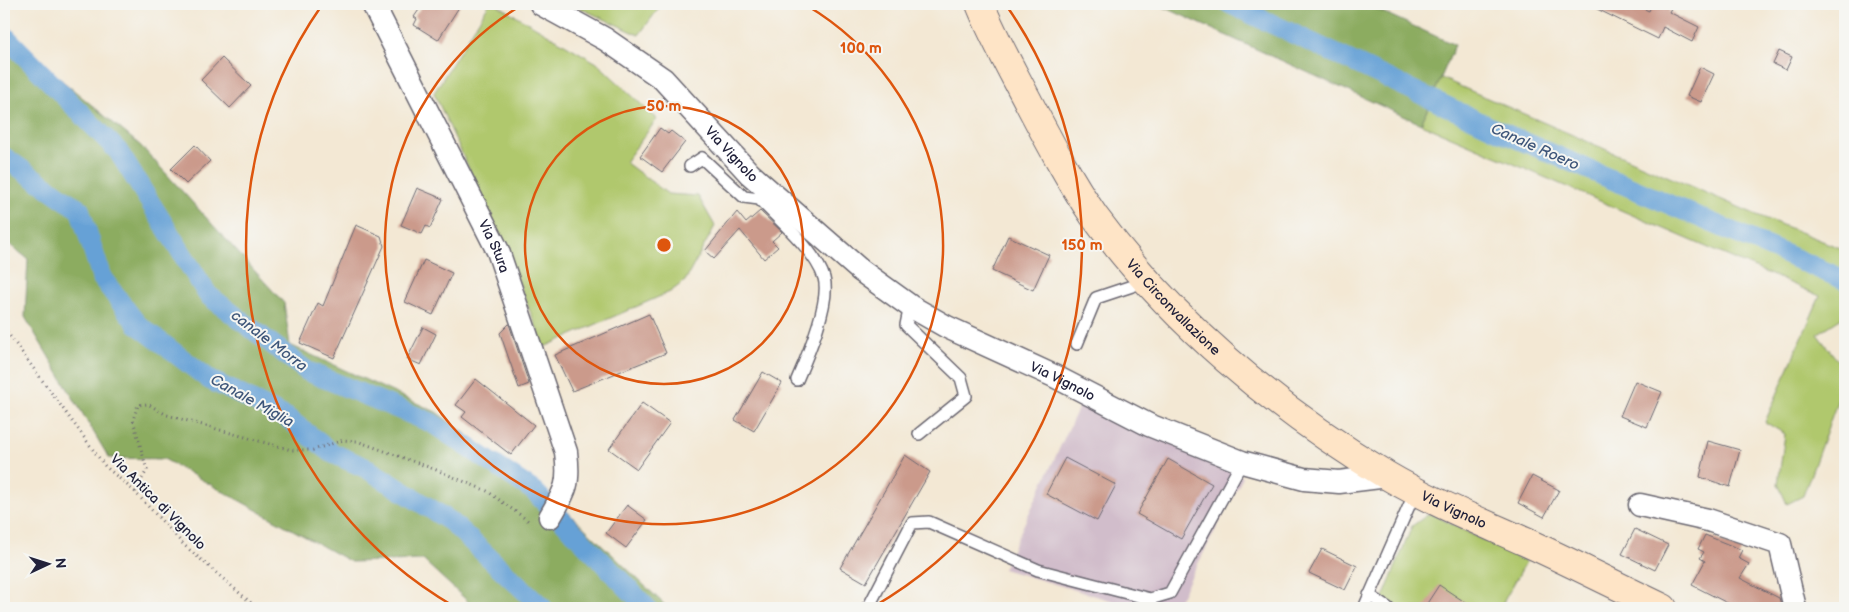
<svg xmlns="http://www.w3.org/2000/svg" width="1849" height="612" font-family="'Balsamiq Sans',sans-serif">
  <style>
    .industrial { fill: #d1bdcb }
    .green { fill: #b0c86d; stroke: #697554 }
    .forest { fill: #8cac60; stroke: #57674e }
    .lines { fill: none; stroke-linecap: round; stroke-linejoin: round }
    .canal { stroke: #66a1d6; stroke-width: 20 }
    .building { fill: #cb9a8b }
    .lane-casing { stroke: #6b6771; stroke-width: 14 }
    .street-casing { stroke: #6b6771; stroke-width: 25 }
    .secondary-casing { stroke: #6b6771; stroke-width: 30 }
    .path { stroke: #6b6771; stroke-width: 3; stroke-dasharray: 1 4; stroke-linecap: butt }
    .lane { stroke: #fff; stroke-width: 11 }
    .street { stroke: #fff; stroke-width: 22 }
    .secondary { stroke: #fee4c6; stroke-width: 28 }
    .ring { fill: none; stroke: #de560e; stroke-width: 2.5 }
    .labels { text-anchor: middle; dominant-baseline: central; stroke-width: 4; stroke-linejoin: round; paint-order: stroke }
    .street-label { font-size: 14px; fill: #22223b; stroke: #f6f6f2 }
    .water-label { font-size: 15px; font-style: italic; fill: #3d5579; stroke: #f6f6f2 }
    .centre { fill: #de560e; stroke: #f6f6f2; stroke-width: 2.5 }
    .ring-label { font-size: 15px; text-anchor: middle; font-weight: bold; fill: #de560e; stroke: #f6f6f2; stroke-width: 4; stroke-linejoin: round; paint-order: stroke }
  </style>
  <rect width="100%" height="100%" fill="#f6f6f2"/>
  <filter id="ink" filterUnits="userSpaceOnUse"><feTurbulence type="fractalNoise" baseFrequency=".02" numOctaves="2"/><feDisplacementMap in="SourceGraphic" scale="10" xChannelSelector="R" yChannelSelector="G"/><feConvolveMatrix kernelMatrix="1 2 1 2 8 2 1 2 1" color-interpolation-filters="sRGB"/></filter>
  <filter id="wash" filterUnits="userSpaceOnUse"><feTurbulence type="fractalNoise" baseFrequency=".0096" numOctaves="4" result="noise"/><feDisplacementMap in="SourceGraphic" scale="20" xChannelSelector="R" yChannelSelector="G"/><feGaussianBlur stdDeviation="1.12" result="paint"/><feColorMatrix in="noise" values="0 0 0 0 0 0 0 0 0 0 0 0 0 0 0 0 0 1.4 0 .05"/><feComposite in="paint" operator="in"/></filter>
  <g filter="url(#wash)">
    <rect width="100%" height="100%" fill="#f3e8d4"/>
    <path class="industrial" d="M1082,400L1243,477L1175,608H1137L1003,569Z"/>
    <path class="green" d="M489,4H496L597,63L657,119L625,162L668,194L698,196L715,226L685,281L670,292L544,347L504,245L434,93Z
      M571,4H662L639,35Z
      M1441,78L1757,215L1845,250V316L1817,334L1845,370V380L1803,496L1787,504L1778,484L1785,434L1765,422L1820,296L1421,124Z
      M1430,513L1526,562L1500,608H1379L1412,526Z"/>
    <path class="forest" d="M1157,4H1365L1455,45L1421,124Z
      M4,27L12,39L141,146L284,303L290,345L436,412L552,497L668,608H475L423,560L351,562L164,459L109,458L25,317L28,259L4,240Z"/>
    <g class="lines">
      <path class="canal" d="M1230,4L1499,131L1845,280
        M4,35L118,151L208,295L307,371L432,423L534,491L647,608
        M4,157L80,210L102,278L137,324L210,380L286,417L332,453L366,468L450,521L543,608"/>
    </g>
    <g id="blocks">
      <path class="building" d="M423,4H461L438,40L414,25L417,19L414,17Z
        M1587,4H1633L1649,11L1652,4H1673L1669,12L1699,27L1692,42L1663,27L1658,39Z
        M1779,51L1792,57L1786,70L1773,64Z
        M222,58L251,86L230,108L201,80Z
        M1700,67L1714,74L1701,102L1687,96Z
        M660,128L668,134L671,131L685,142L662,172L640,156Z
        M195,145L210,161L186,184L171,169Z
        M417,188L443,199L430,228L426,226L422,234L401,225Z
        M760,211L782,232L772,241L778,247L764,259L740,230L714,259L705,251L737,212L746,223Z
        M356,225L381,236L384,246L334,358L300,343L318,303L323,306Z
        M1008,236L1049,255L1033,290L992,271Z
        M424,260L452,273L433,315L405,302Z
        M649,314L666,353L572,391L555,355Z
        M509,324L529,384L519,388L500,333Z
        M423,327L436,334L421,365L407,359Z
        M763,372L782,383L754,431L735,420Z
        M476,379L534,425L511,455L462,417L466,412L456,405Z
        M1635,381L1662,392L1647,427L1620,416Z
        M642,403L670,423L637,469L609,449Z
        M1708,441L1740,450L1730,487L1700,477Z
        M905,455L930,472L866,583L840,568Z
        M1065,458L1116,485L1097,521L1046,494Z
        M1168,459L1212,484L1181,539L1137,514Z
        M1532,476L1559,490L1544,517L1518,503Z
        M627,505L647,520L626,548L606,533Z
        M1635,529L1668,545L1655,570L1622,554Z
        M1705,535L1742,550L1738,558L1749,564L1740,578L1779,598L1782,608H1737L1692,585L1705,561L1700,558L1704,552L1698,549Z
        M1322,549L1357,566L1345,590L1309,573Z
        M1439,585L1474,608H1424Z"/>
    </g>
  </g>
  <g filter="url(#ink)">
    <use href="#blocks" fill-opacity="0" stroke="#6b6771" stroke-width="1"/>
    <g class="lines">
      <defs>
        <path id="lane" d="M690,166L702,158L744,197L759,199L763,194
          M759,199C778,219 816,251 824,278C831,302 807,357 797,380
          M910,306L906,325L961,378L966,396L919,434
          M1077,344L1096,298L1147,281
          M1369,595L1388,608
          M868,608L912,523L929,522L1038,570L1150,599L1170,593L1242,462
          M1364,608L1416,490"/>
        <g id="street">
          <path id="s1" d="M373,4L498,251L566,452C570,484 566,490 550,517"/>
          <path id="s2" d="M541,4L605,39L663,79L750,174L860,270L910,306L947,327L1054,376L1149,425L1242,462L1304,479L1339,482L1388,476"/>
          <path d="M1640,505L1708,520L1780,544L1795,608"/>
        </g>
        <g id="secondary">
          <path id="s3" d="M980,4C994,39 1013,72 1030,105C1050,143 1070,181 1094,216C1171,321 1274,408 1386,475C1430,501 1479,521 1526,542C1572,563 1617,586 1663,608"/>
        </g>
      </defs>
      <use href="#lane" class="lane-casing"/>
      <use href="#street" class="street-casing"/>
      <use href="#secondary" class="secondary-casing"/>
      <path class="path" d="M4,328L105,466L135,492L184,545L257,608
        M135,492L147,470L133,420L138,405L148,404L167,415L291,450H313L343,440L357,441L434,469L487,491L530,522"/>
      <use href="#lane" class="lane"/>
      <use href="#street" class="street"/>
      <use href="#secondary" class="secondary"/>
    </g>
  </g>
  <g class="ring">
    <circle cx="664" cy="245" r="139"/>
    <path d="M806 5A279 279 0 1 1 522 5"/>
    <path d="M455 607A418 418 0 0 1 322 5M1006 5A418 418 0 0 1 873 607"/>
  </g>
  <g class="labels">
    <g class="street-label">
      <text stroke="none"><textPath href="#s2" startOffset="245">Via Vignolo</textPath></text>
      <text stroke="none"><textPath href="#s1" startOffset="271">Via Stura</textPath></text>
      <text stroke="none"><textPath href="#s3" startOffset="362">Via Circonvallazione</textPath></text>
      <text stroke="none"><textPath href="#s2" startOffset="650">Via Vignolo</textPath></text>
      <text transform="translate(158 502) rotate(45)">Via Antica di Vignolo</text>
      <text stroke="none"><textPath href="#s3" startOffset="710">Via Vignolo</textPath></text>
    </g>
    <g class="water-label">
      <text transform="translate(1535 147) rotate(24)">Canale Roero</text>
      <text transform="translate(269 341) rotate(37)">canale Morra</text>
      <text transform="translate(252 401) rotate(29)">Canale Miglia</text>
    </g>
  </g>
  <circle cx="664" cy="245" r="8" class="centre"/>
  <g class="ring-label">
    <text x="861" y="53">100 m</text>
    <text x="664" y="111">50 m</text>
    <text x="1082" y="250">150 m</text>
  </g>
  <rect width="1849" height="612" fill="none" stroke="#f6f6f2" stroke-width="20"/>
  <g transform="translate(48 564) rotate(86)" stroke="#f6f6f2" stroke-width="4" paint-order="stroke">
  <path d="M0-4L9 19L0 12L-9 19Z" fill="#22223b"/>
  <text y="-8" font-size="14" font-weight="bold" text-anchor="middle" fill="#22223b">N</text>
  </g>
</svg>
